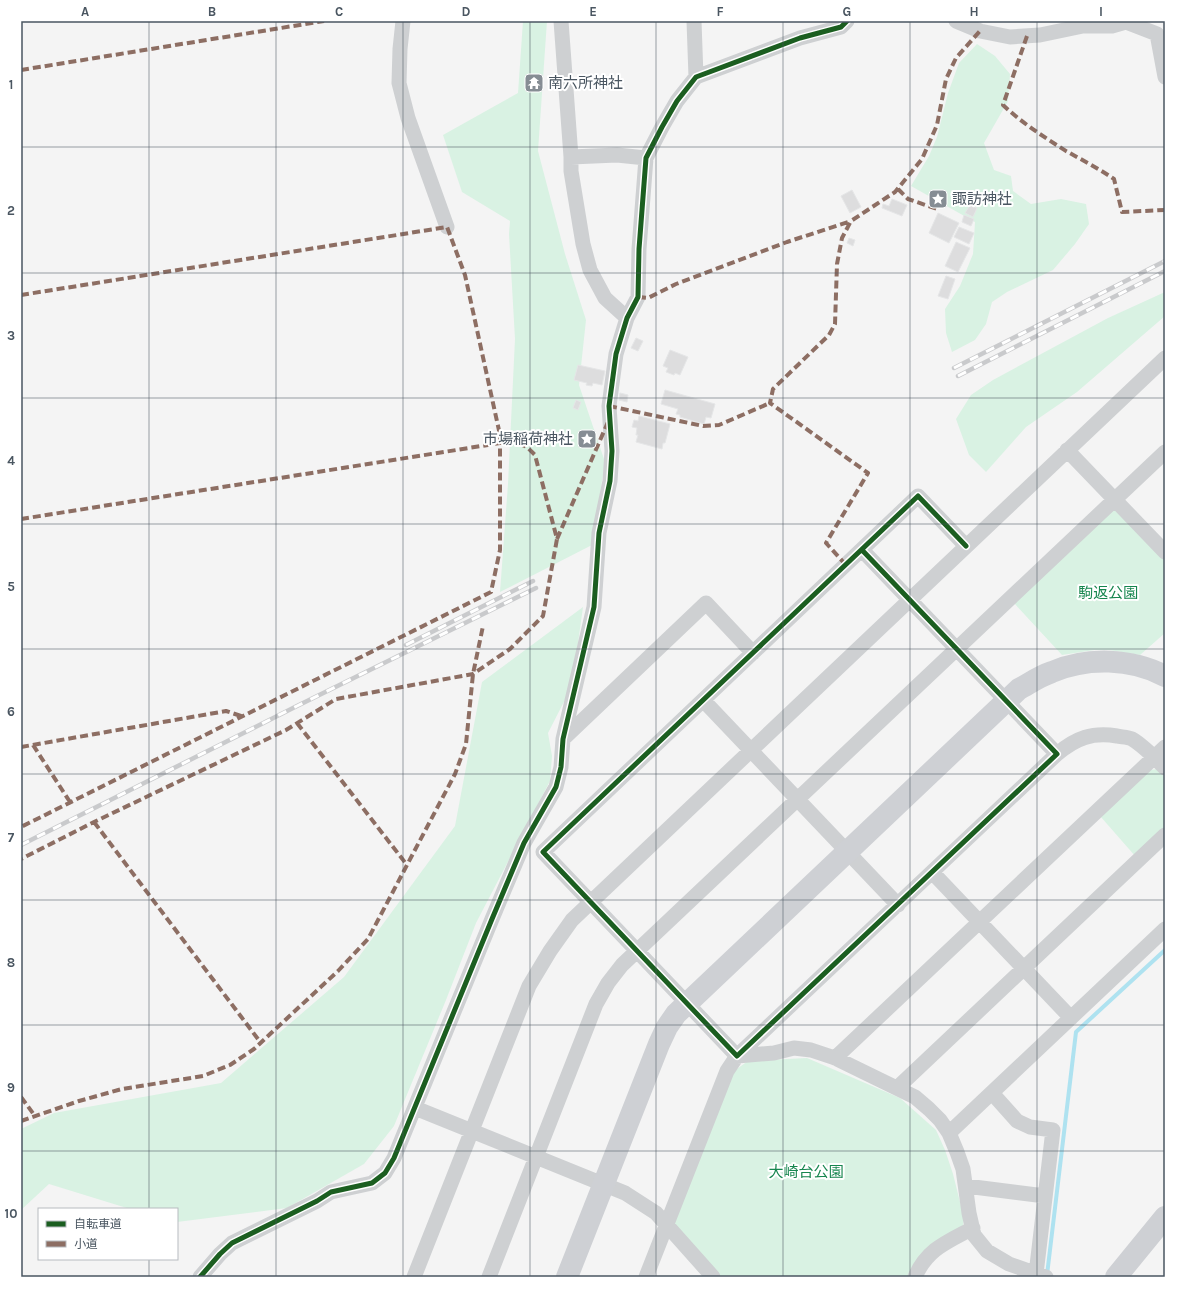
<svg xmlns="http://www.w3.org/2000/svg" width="1186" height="1298" font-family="Karla,'Noto Sans JP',sans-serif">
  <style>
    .green { fill: #d9f2e3 }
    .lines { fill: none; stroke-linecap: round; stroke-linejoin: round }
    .stream { stroke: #aee2f0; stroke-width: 4 }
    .building { fill: #ddddde; stroke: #e5e6e7 }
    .street { stroke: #ced0d2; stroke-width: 15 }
    .secondary { stroke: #ced0d4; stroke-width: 22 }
    .rail-casing { stroke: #c9cacc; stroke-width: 4.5 }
    .rail { stroke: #fff; stroke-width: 3; stroke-dasharray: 9; stroke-linecap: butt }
    .quiet { stroke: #8d6e63; stroke-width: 4; stroke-dasharray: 8 4; stroke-linecap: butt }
    .cycleway-casing { stroke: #fff; stroke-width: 8 }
    .cycleway { stroke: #1b5e20; stroke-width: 5 }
    .grid { fill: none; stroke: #4a5661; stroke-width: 1; stroke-opacity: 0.55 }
    .labels { text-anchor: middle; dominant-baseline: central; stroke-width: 4; stroke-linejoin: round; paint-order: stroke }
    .poi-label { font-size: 15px; fill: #4a5661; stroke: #fff; text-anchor: start }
    .park-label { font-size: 15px; fill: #17864f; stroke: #fff }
    .neatline { fill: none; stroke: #4a5661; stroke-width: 1.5 }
    .grid-label { font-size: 13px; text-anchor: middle; font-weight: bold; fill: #4a5661 }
  </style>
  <rect width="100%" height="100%" fill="#f4f4f4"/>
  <path class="green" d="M523,21H547L538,151L565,254L586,320L579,385L605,462L592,545L500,592L508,484L515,339L509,234L510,221L462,192L443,135L518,93Z
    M977,44L995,56L1010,74L1008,101L984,143L994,170L1011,176L1013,191L1031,204L1061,199L1086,204L1089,224L1075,244L1053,270L1007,292L992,302L986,324L975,340L952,352L946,333L945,309L960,286L973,254L975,222L911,186L929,156L937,137L948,93L959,63Z
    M1165,292V316L1077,392L1026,427L986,472L969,455L956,419L971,395L993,380L1108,318Z
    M1111,511H1120L1165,559V633L1140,655L1109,650H1094L1062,655L1014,603Z
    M583,607L572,686L548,733L552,756L550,781L476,923L446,1000L394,1126L364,1164L287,1208L177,1222V1209H130L49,1184L21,1210V1129L54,1113L221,1083L344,977L455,826L482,682Z
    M1158,769L1165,777V831L1136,857L1100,816L1149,770Z
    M807,1058L900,1098L936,1130L945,1150L953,1174L964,1218L963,1226L911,1277H719L676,1228L674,1220L734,1071L748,1061Z"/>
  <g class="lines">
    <path class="stream" d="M1047,1275L1076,1032L1165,950"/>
  </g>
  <path class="building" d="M852,190L861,207L850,213L841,196Z
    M892,199L907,205L902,216L882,208L883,204L889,206Z
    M970,205L977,208L973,217L965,213Z
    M938,213L959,223L949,243L929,233Z
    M964,215L974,219L971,226L962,222Z
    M959,227L974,233L969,244L954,237Z
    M849,238L855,240L853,246L847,243Z
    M956,242L970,248L958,272L945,266Z
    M946,276L955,279L948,299L938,296Z
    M636,338L643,341L638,351L631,348Z
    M670,350L688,357L680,375L675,373L674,375L666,372L668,368L663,366Z
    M578,365L605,371L602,385L593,383L592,386L586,385L587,383L574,380Z
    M665,390L715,404L711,418L706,417L704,424L680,417V415L676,414L678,409L661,404Z
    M620,393L628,395L627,402L619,400Z
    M576,400L581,402L578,410L573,408Z
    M639,416L670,424L665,443H663L662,449L636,442L638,435H636L637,428L632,427L634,420L638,421Z"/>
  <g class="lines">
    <path class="street" d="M403,21L400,49L399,83L408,118L447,227
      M561,21L571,157L617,155L646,158
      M694,21L696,77
      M956,21L980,31L1010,37L1040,35L1083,26H1112L1126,22L1157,34L1165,77
      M571,157V171L583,244L590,270L605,298L627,318
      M1067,450L1165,552
      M862,550L1057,754L737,1056L543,852L918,496L966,546
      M703,700L898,905
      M563,739L706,603L753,653
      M1057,754C1076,738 1092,732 1117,736C1121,737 1128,737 1132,739C1144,746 1155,758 1165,768
      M932,872L1071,1018
      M835,1058L1165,747
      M897,1088L1165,835
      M992,1093L1017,1121L1030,1127L1053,1130L1036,1274
      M415,1108L625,1193L656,1213L713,1277
      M949,1133L1165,929
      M966,1186L1045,1196
      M200,1277L220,1254L232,1243L317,1201L331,1192L372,1183L385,1173L394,1158L492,919L524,843L556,787L561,767L563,739L594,607L599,533L610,481L612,451L609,406L616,354L627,318L638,297L639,249L646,158L662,127L677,101L696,77L800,38L841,27L847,21
      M414,1277L529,986L550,951L572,920L1165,358
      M489,1277L596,1004L608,983L622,965L1165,452
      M646,1277L727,1071L737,1056L774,1053L794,1048L811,1050L835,1058L915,1097L929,1109L940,1120L949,1133L957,1152L963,1169L969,1213L974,1235L987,1251L1009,1264L1046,1277
      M915,1277C927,1249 947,1242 973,1228"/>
    <path class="secondary" d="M567,1277L659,1044L667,1027L676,1014L1019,689C1030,683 1040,676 1052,672C1087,657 1131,658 1165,676
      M1116,1277L1165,1217"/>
    <defs>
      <path id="rail" d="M954,368L1165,261
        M958,376L1165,271
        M406,645L533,581
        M21,845L297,706L536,588"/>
    </defs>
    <use href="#rail" class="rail-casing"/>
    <use href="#rail" class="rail"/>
    <path class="quiet" d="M1027,36L1003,105C1022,123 1044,137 1066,151C1082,160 1098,168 1114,179L1122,212L1165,210
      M21,70L324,21
      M898,189L908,199L937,209
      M21,295L447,227L465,275L500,435V550L491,592L21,827
      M638,297L648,298L676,284L787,242L851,221
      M609,406L703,426L719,425L770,403
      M21,519L513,441L527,447L535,455L557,539L543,616L510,649L473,674L336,699L286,730L94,822L21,859
      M557,539L608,422
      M846,565L826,543L868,473L770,403L773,389L829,335L835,324L837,264L842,238L851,221L895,192L922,159L937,125L946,79L956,58L980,31
      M297,723L407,865
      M33,745L70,802
      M21,747L226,711L241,716
      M94,822L261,1043
      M21,1097L35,1116
      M21,1121L79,1101L122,1089L203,1076L230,1065L254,1049L338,971L368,939L455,774L466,744L473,674L483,626"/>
    <defs>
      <path id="cycleway" d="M862,550L1057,754L737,1056L543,852L918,496L966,546
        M200,1277L220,1254L232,1243L317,1201L331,1192L372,1183L385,1173L394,1158L492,919L524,843L556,787L561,767L563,739L594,607L599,533L610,481L612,451L609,406L616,354L627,318L638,297L639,249L646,158L662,127L677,101L696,77L800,38L841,27L847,21"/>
    </defs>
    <use href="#cycleway" class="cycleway-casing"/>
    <use href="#cycleway" class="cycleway"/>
  </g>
  <path class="grid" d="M149,21V1209M276,21V1277M403,21V1277M530,21V1277M656,21V1277M783,21V1277M910,21V1277M1037,21V1277M21,147H1165M21,273H1165M21,398H1165M21,524H1165M21,649H1165M21,774H1165M21,900H1165M21,1025H1165M21,1151H1165M149,1259V1277"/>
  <defs>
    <symbol id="temple-square" viewBox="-11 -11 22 22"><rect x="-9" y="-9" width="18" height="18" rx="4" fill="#868d94" stroke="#fff"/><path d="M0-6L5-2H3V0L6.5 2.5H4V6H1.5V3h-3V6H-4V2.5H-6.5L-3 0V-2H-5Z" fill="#fff"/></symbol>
    <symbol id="sight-square" viewBox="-11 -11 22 22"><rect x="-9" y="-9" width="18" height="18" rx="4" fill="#868d94" stroke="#fff"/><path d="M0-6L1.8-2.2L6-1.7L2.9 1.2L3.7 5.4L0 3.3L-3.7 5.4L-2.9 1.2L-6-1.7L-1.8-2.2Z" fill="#fff"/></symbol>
  </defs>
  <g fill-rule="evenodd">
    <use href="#temple-square" x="523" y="72" width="22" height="22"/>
    <use href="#sight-square" x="927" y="188" width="22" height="22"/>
    <use href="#sight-square" x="576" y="428" width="22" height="22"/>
  </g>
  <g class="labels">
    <g class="poi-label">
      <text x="548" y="83">南六所神社</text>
      <text x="952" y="199">諏訪神社</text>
      <text x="573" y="439" text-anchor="end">市場稲荷神社</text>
    </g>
    <g class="park-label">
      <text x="1108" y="593">駒返公園</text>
      <text x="806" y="1172">大崎台公園</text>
    </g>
  </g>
  <rect width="1186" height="1298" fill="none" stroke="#ffffff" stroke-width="44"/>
  <rect x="38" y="1208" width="140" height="52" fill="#ffffff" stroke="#b7bbc0"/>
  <rect x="46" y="1221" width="20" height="6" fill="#1b5e20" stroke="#b7bbc0"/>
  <text x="74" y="1228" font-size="12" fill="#4a5661">自転車道</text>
  <rect x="46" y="1241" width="20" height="6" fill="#8d6e63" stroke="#b7bbc0"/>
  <text x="74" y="1248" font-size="12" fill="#4a5661">小道</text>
  <rect x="22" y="22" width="1142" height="1254" class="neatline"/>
  <g class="grid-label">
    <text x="85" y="16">A</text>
    <text x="212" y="16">B</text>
    <text x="339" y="16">C</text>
    <text x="466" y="16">D</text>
    <text x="593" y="16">E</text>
    <text x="720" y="16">F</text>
    <text x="847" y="16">G</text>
    <text x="974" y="16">H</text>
    <text x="1101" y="16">I</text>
    <text x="11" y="89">1</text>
    <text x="11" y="215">2</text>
    <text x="11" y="340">3</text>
    <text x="11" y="465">4</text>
    <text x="11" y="591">5</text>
    <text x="11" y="716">6</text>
    <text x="11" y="842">7</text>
    <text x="11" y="967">8</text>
    <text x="11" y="1092">9</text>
    <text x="11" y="1218">10</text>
  </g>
</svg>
